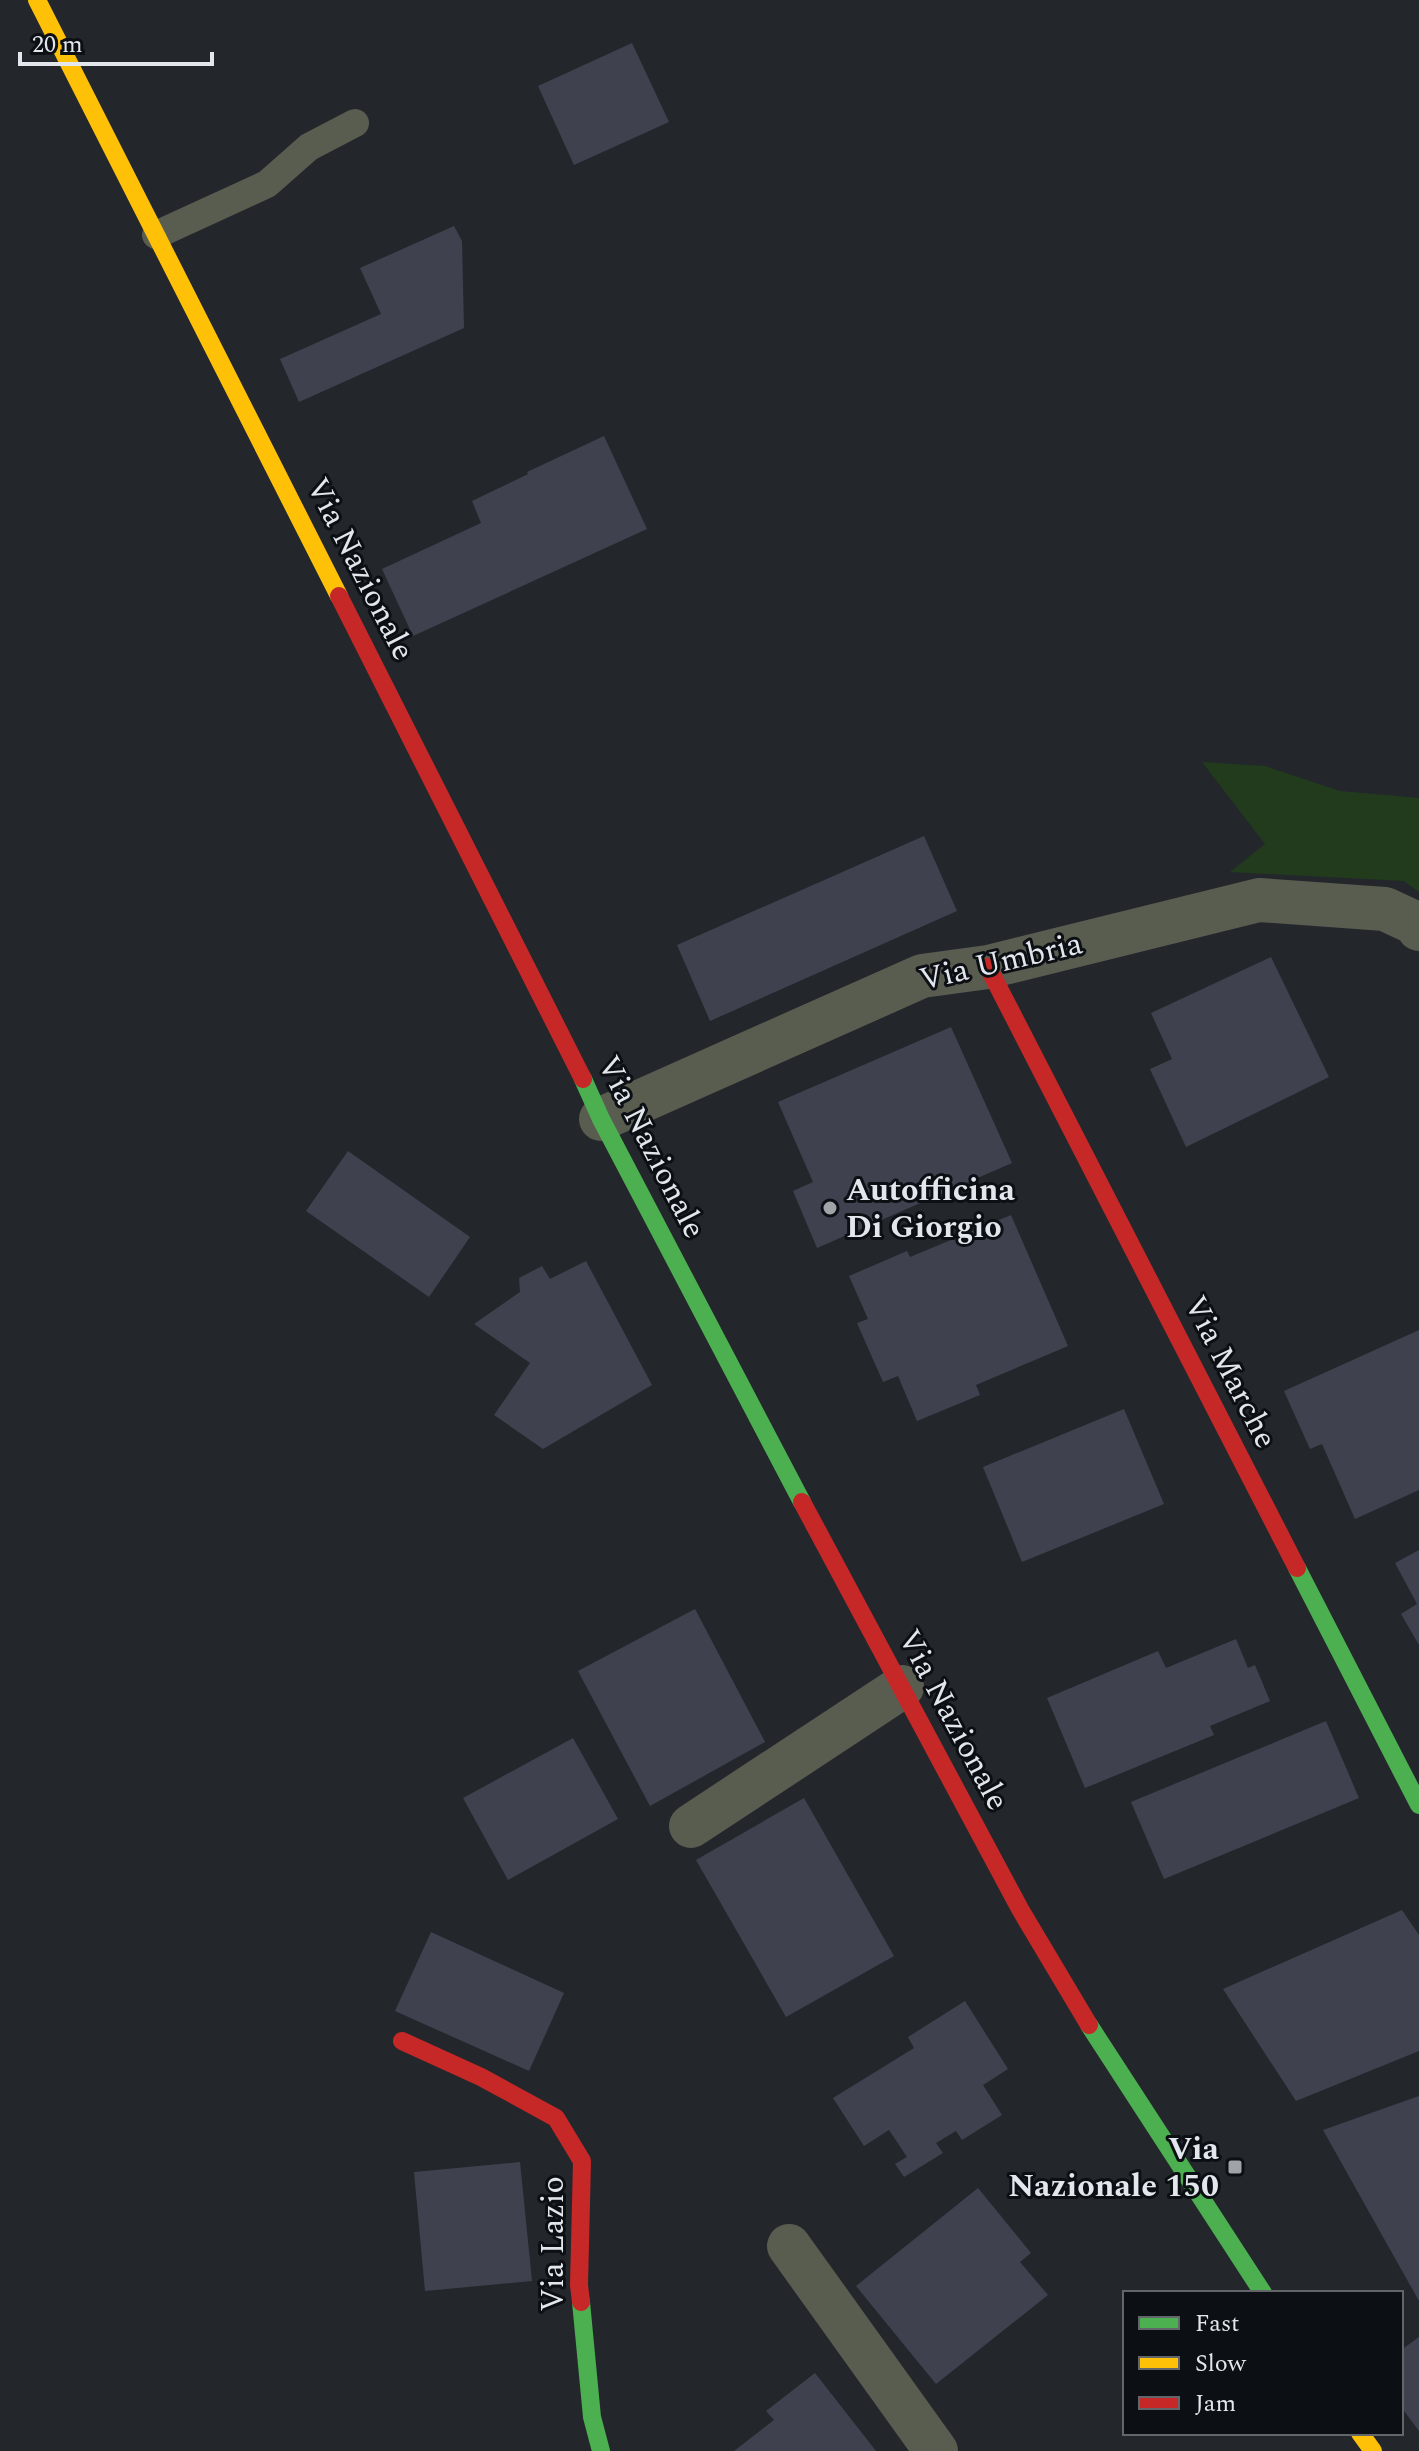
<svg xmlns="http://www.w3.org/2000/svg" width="1419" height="2451" font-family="Spectral,serif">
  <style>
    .green { fill: #223b1c }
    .building { fill: #3f414e }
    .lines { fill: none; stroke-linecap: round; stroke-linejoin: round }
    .lane { stroke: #595d50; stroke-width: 28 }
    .street { stroke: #595d50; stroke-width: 44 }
    .fast { stroke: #4caf50; stroke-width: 18 }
    .slow { stroke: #ffc107; stroke-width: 18 }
    .jam { stroke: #c62828; stroke-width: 18 }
    .poi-dot { fill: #9fa4a9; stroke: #0c0f13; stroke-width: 3 }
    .labels { text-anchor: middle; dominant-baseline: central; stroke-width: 6; stroke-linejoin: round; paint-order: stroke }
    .street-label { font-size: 32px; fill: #e2e7ed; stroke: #0c0f13 }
    .poi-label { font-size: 32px; font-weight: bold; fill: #e2e7ed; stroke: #0c0f13; text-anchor: start }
  </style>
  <rect width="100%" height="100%" fill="#23272c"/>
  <path class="green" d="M1202,762L1265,766L1340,791L1419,798V892L1404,881L1230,872L1265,844Z"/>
  <path class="building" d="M632,43L669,122L574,165L538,86Z
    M454,226L462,241L464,328L299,402L280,359L381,314L360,268Z
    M604,436L647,529L413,636L382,569L481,523L472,501L528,474L527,472Z
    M924,836L957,911L710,1021L677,945Z
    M1271,957L1329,1077L1186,1147L1150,1069L1172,1059L1151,1013Z
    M951,1027L1012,1163L817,1248L793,1191L813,1182L778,1102Z
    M348,1151L470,1237L429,1297L306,1211Z
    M1011,1215L1068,1346L976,1385L980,1395L917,1421L898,1376L883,1382L857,1323L868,1319L849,1276L907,1251L910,1257Z
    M586,1261L652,1385L543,1449L494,1415L530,1363L474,1324L520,1292L519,1278L542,1266L550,1279Z
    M1419,1330V1490L1355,1519L1322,1444L1310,1449L1284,1391Z
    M1124,1409L1164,1504L1022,1562L983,1467Z
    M1419,1550V1645L1401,1614L1417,1604L1395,1563Z
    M695,1609L765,1742L650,1806L578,1671Z
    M1236,1639L1248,1668L1255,1665L1270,1701L1210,1726L1214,1735L1085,1788L1047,1698L1158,1651L1166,1668Z
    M1326,1721L1359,1798L1164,1879L1131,1802Z
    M573,1738L618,1819L508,1880L463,1798Z
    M804,1798L894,1956L786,2017L696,1860Z
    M1402,1910L1419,1935V2051L1296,2101L1223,1989Z
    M431,1932L564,1993L529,2071L395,2011Z
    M965,2001L1008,2069L983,2085L1002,2115L962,2140L956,2131L936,2143L943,2153L904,2177L895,2164L907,2157L889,2130L864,2146L833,2098L914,2048L908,2037Z
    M1419,2096V2301L1323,2130Z
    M520,2162L532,2281L425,2291L414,2172Z
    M978,2188L1031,2253L1020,2262L1048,2295L936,2384L856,2286Z
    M1419,2337V2431L1401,2407V2350Z
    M815,2373L876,2451H734L774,2420L766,2411Z"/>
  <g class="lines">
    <path class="lane" d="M156,235L267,184L309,147L355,123"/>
    <path class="street" d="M601,1119L922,976L988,967L1259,900L1385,909L1415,923L1419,929
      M691,1826L902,1687
      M789,2246L936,2451"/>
    <path class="fast" d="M583,1079L601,1119L802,1502
      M1297,1568L1419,1805
      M1089,2025L1263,2293
      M581,2302L592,2417L601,2451"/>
    <path class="slow" d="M37,0L339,596
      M1360,2433L1373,2451"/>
    <path class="jam" d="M339,596L583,1079
      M988,967L1297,1568
      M802,1502L1020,1909L1089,2025
      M402,2041L481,2077L556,2118L582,2161L579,2285L581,2302"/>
  </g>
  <g class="poi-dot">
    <circle cx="830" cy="1208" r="8"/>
    <rect x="1227" y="2159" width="16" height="16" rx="4"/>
  </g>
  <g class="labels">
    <g class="street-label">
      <text transform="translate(360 569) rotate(63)">Via Nazionale</text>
      <text transform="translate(1001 962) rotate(-13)">Via Umbria</text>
      <text transform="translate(651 1147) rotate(63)">Via Nazionale</text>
      <text transform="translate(1230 1372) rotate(63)">Via Marche</text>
      <text transform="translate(953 1720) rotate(62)">Via Nazionale</text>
      <text transform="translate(553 2244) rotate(-90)">Via Lazio</text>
    </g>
    <g class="poi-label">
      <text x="846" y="1190">Autofficina<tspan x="846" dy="37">Di Giorgio</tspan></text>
      <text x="1219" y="2149" text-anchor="end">Via<tspan x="1219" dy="37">Nazionale 150</tspan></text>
    </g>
  </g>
  <rect x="1123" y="2291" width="280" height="144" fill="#0c0f13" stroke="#62656a" stroke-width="2"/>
  <rect x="1139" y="2317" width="40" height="12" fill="#4caf50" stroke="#62656a" stroke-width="2"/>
  <text x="1195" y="2331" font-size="24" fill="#e2e7ed">Fast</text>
  <rect x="1139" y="2357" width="40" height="12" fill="#ffc107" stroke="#62656a" stroke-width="2"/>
  <text x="1195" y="2371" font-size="24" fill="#e2e7ed">Slow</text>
  <rect x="1139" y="2397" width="40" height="12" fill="#c62828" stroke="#62656a" stroke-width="2"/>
  <text x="1195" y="2411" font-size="24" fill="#e2e7ed">Jam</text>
  <path d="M20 52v12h192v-12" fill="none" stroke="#e2e7ed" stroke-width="4"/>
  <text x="32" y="52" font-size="24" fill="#e2e7ed" stroke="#0c0f13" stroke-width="6" paint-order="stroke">20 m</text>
</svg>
